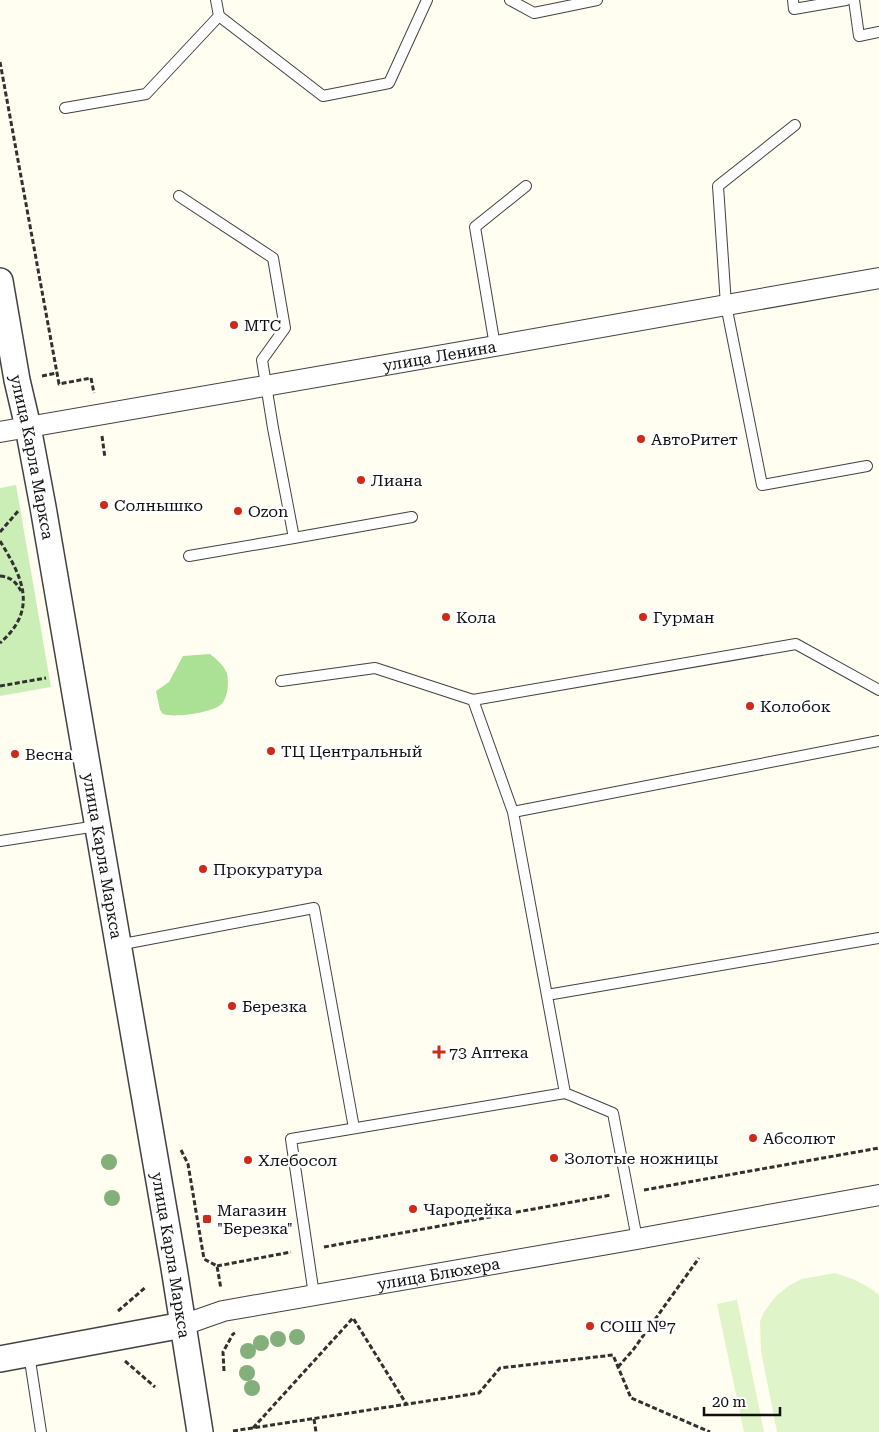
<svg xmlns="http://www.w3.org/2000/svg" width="879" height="1432" font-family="'Roboto Serif',serif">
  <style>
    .green { fill: #cbeeb6 }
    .forest { fill: #abe194 }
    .pitch { fill: #dff4c9 }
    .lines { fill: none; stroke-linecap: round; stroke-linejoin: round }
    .service-casing { stroke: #424242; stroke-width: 12 }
    .minor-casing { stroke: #424242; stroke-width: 22 }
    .tertiary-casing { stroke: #424242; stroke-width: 28 }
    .path { stroke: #313131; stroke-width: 3; stroke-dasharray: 5 2.5; stroke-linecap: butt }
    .service { stroke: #fff; stroke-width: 10 }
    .minor { stroke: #fff; stroke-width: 20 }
    .tertiary { stroke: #fff; stroke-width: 25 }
    .tree { fill: #83af7a }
    .poi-dot { fill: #ce2a18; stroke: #fff; stroke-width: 2 }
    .labels { text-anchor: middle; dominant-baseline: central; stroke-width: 5; stroke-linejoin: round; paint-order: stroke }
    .poi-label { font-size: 16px; fill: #0f0f0f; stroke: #fff; text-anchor: start }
    .street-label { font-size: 16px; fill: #0f0f0f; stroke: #fff }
  </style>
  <rect width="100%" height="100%" fill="#fffef1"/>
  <path class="green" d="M16,485L51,687L0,696V488Z"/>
  <path class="forest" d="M210,654C216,659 225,666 227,674C229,683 228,701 219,706C208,713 175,718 163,714L160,710L156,691L169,682L183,656Z"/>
  <path class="pitch" d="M835,1273C852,1278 866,1284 879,1295V1432H777L761,1351L760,1321L764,1312L776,1296L790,1285L802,1279Z
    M736,1300H737L764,1432H744L717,1304Z"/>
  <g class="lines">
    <defs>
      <path id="service" d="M216,0L219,16L323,96L389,83L427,0
        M510,0L534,13L597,0
        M793,0L794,9L846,0
        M854,0L859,36L879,32
        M65,108L146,94L219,16
        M795,125L718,186L726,305L762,485L867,466
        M179,196L273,258L285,328L262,360L273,428L294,538L189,556
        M495,346L475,227L526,186
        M294,538L412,517
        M281,681L375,668L473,700L796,644L879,690
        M513,812L879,741
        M0,841L97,826
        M118,945L314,908L354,1128
        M547,995L879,938
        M565,1093L613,1113L637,1239
        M314,1295L291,1139L565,1093L513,812L473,700
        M29,1354L41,1432"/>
      <g id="minor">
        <path id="s1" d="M0,432L495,346L879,278"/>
        <path id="s2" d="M183,1325L223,1311L637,1239L879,1195"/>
      </g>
      <g id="tertiary">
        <path id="s3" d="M0,281L17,380L28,427L43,507L90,781L174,1268L200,1432"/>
        <path d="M0,1359L183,1325"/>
      </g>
    </defs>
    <use href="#service" class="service-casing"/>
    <use href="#minor" class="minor-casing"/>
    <use href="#tertiary" class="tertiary-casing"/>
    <path class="path" d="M0,62L59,384L91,378L94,393
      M42,376L57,373
      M102,436L105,458
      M0,532L19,510
      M0,541C22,577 39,609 0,643
      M0,576C11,577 16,582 21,591
      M0,686L46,678
      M181,1150L188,1164L204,1259L217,1266L221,1289
      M644,1190L879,1148
      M324,1247L611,1195
      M217,1266L291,1252
      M118,1311L146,1287
      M125,1361L155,1387
      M618,1367L633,1350L699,1258
      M224,1371L223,1352L233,1334L235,1333
      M314,1419L316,1432
      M253,1428L353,1318L407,1405
      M233,1431L479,1393L500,1368L613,1355L631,1398L710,1432"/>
    <use href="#service" class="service"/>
    <use href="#minor" class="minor"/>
    <use href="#tertiary" class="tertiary"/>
  </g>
  <g class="tree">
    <circle cx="109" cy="1162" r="8"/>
    <circle cx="112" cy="1198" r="8"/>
    <circle cx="297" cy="1337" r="8"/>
    <circle cx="278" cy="1339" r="8"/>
    <circle cx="261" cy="1343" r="8"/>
    <circle cx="248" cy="1351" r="8"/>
    <circle cx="247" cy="1373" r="8"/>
    <circle cx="252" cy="1388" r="8"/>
  </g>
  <g class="poi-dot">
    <circle cx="234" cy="325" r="5"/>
    <circle cx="641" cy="439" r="5"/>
    <circle cx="361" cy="480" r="5"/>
    <circle cx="104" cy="505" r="5"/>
    <circle cx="238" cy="511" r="5"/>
    <circle cx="446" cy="617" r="5"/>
    <circle cx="643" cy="617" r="5"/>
    <circle cx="750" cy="706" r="5"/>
    <circle cx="271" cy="751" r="5"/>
    <circle cx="15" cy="754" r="5"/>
    <circle cx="203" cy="869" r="5"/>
    <circle cx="232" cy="1006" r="5"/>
    <path d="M436.5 1044.5h5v5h5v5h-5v5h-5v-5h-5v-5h5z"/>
    <circle cx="753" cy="1138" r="5"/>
    <circle cx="554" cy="1158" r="5"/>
    <circle cx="248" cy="1160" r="5"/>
    <circle cx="413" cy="1209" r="5"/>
    <rect x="202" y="1214" width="10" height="10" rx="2.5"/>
    <circle cx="590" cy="1326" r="5"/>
  </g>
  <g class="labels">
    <g class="poi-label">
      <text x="244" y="325">МТС</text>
      <text x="651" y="439">АвтоРитет</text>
      <text x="371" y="480">Лиана</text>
      <text x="114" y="505">Солнышко</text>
      <text x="248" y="511">Ozon</text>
      <text x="456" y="617">Кола</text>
      <text x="653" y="617">Гурман</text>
      <text x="760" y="706">Колобок</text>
      <text x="281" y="751">ТЦ Центральный</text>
      <text x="25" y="754">Весна</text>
      <text x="213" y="869">Прокуратура</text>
      <text x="242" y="1006">Березка</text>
      <text x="449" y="1052">73 Аптека</text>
      <text x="763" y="1138">Абсолют</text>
      <text x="564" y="1158">Золотые ножницы</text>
      <text x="258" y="1160">Хлебосол</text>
      <text x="423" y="1209">Чародейка</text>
      <text x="217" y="1210">Магазин<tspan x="217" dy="18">"Березка"</tspan></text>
      <text x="600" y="1326">СОШ №7</text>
    </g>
    <g class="street-label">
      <text stroke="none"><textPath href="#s1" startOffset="446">улица Ленина</textPath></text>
      <text stroke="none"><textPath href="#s3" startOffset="179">улица Карла Маркса</textPath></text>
      <text stroke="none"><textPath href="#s3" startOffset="584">улица Карла Маркса</textPath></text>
      <text stroke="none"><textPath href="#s3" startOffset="989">улица Карла Маркса</textPath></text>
      <text stroke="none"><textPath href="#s2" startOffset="261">улица Блюхера</textPath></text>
    </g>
  </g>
  <path d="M704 1407v8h76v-8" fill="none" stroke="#0f0f0f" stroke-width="2.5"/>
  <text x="712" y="1407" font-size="15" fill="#0f0f0f" stroke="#ffffff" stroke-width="4" paint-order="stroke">20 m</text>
</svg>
